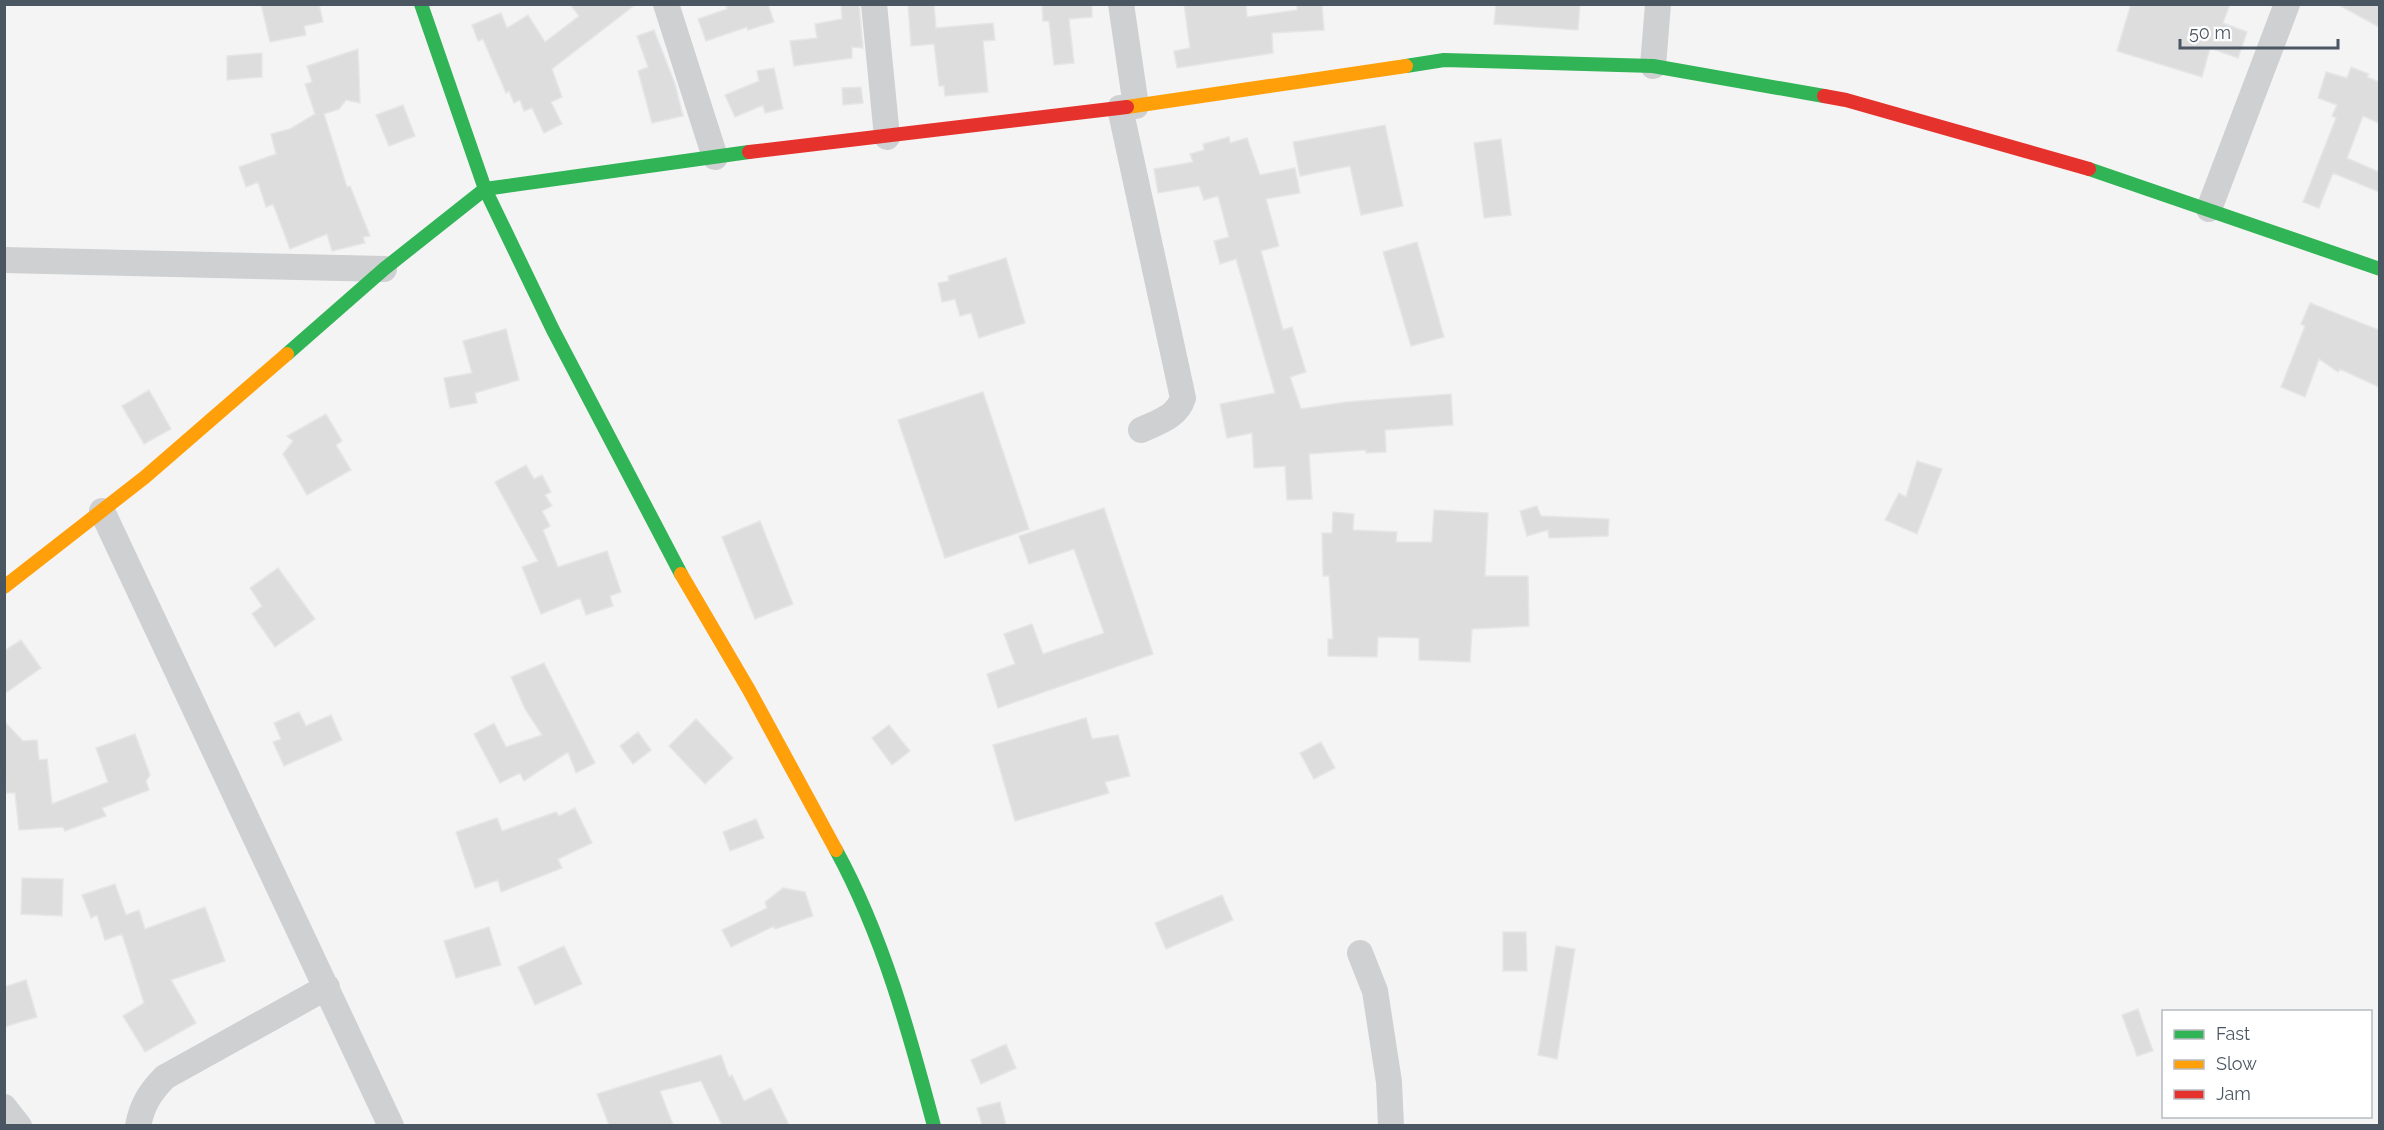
<svg xmlns="http://www.w3.org/2000/svg" width="2384" height="1130" font-family="Raleway,sans-serif">
  <style>
    .building { fill: #ddddde; stroke: #e5e6e7; stroke-width: 1.5 }
    .lines { fill: none; stroke-linecap: round; stroke-linejoin: round }
    .street { stroke: #ced0d2; stroke-width: 26 }
    .fast { stroke: #30b455; stroke-width: 14 }
    .slow { stroke: #ff9f0a; stroke-width: 14 }
    .jam { stroke: #e5322d; stroke-width: 14 }
  </style>
  <rect width="100%" height="100%" fill="#f4f4f4"/>
  <path class="building" d="M261,4H319L323,22L304,26L306,35L270,42Z
    M570,4H636L552,69L562,97L551,102L562,124L544,133L532,108L524,111L520,100L514,103L509,91L506,93L483,39L478,41L472,25L501,13L507,28L528,15L545,42L579,16Z
    M725,4H768L774,22L748,30L747,27L706,41L698,19L727,9Z
    M841,4H859L863,48L852,47V58L794,66L790,41L817,38L815,24L842,19Z
    M908,4H934L936,28L993,23L995,40L983,41L988,92L945,96L944,86H939L934,44L911,46Z
    M1042,4H1092V17L1069,19L1074,63L1054,65L1049,21H1043Z
    M1184,4H1246L1247,17L1297,10V4H1322L1324,30L1272,33L1273,53L1177,68L1174,51L1190,48Z
    M1496,4H1580L1578,30L1494,24Z
    M2131,4H2230L2223,23L2247,32L2238,58L2210,48L2202,77L2117,51Z
    M2337,4H2379V27Z
    M654,30L675,84L683,116L652,123L638,71L648,67L637,36Z
    M358,49L360,103L346,100L339,109L324,114L347,187L350,186L370,236L363,237L365,243L332,251L327,234L290,249L273,204L266,207L258,182L246,187L239,167L276,154L271,134L290,129L315,114L305,84L312,82L307,66Z
    M262,53V77L227,80V56Z
    M2351,67L2369,74L2367,77L2379,82V123L2363,116L2347,158L2379,172V192L2333,173L2319,208L2303,202L2336,118L2332,116L2337,105L2318,98L2326,72L2347,78Z
    M774,68L783,109L765,113L763,105L735,117L725,95L759,81L757,71Z
    M861,87L863,103L843,105L842,88Z
    M403,105L415,136L389,146L376,115Z
    M1385,125L1403,206L1361,215L1350,166L1300,176L1293,142Z
    M1229,137L1230,143L1247,138L1260,175L1295,168L1300,193L1266,199L1279,246L1261,251L1283,330L1292,327L1306,372L1290,377L1301,409L1346,402L1451,394L1453,425L1385,430L1386,452L1366,453V450L1309,454L1312,499L1287,500L1285,466L1254,468L1252,433L1227,438L1220,404L1275,393L1236,259L1220,264L1214,241L1229,237L1218,196L1204,200L1199,186L1158,193L1154,169L1193,162L1190,154L1204,150L1203,144Z
    M1501,139L1511,215L1484,218L1474,143Z
    M1417,242L1444,337L1411,346L1383,252Z
    M1006,258L1025,323L979,338L971,313L960,316L955,299L942,302L938,283L949,281L948,276Z
    M2310,303L2379,330V387L2340,369L2338,372L2319,359L2305,397L2281,387L2305,326L2301,324Z
    M506,329L519,380L475,393L477,403L450,408L444,378L472,373L463,341Z
    M149,390L171,429L144,444L122,406Z
    M983,392L1029,529L945,558L898,420Z
    M326,414L342,441L336,445L351,470L307,495L283,454L293,441L287,436Z
    M1917,461L1942,469L1917,534L1885,520L1899,493L1906,497Z
    M526,465L534,479L542,475L551,492L545,495L552,506L542,511L550,526L543,530L558,567L607,551L621,592L610,596L613,606L586,615L580,598L541,614L522,567L538,561L495,482Z
    M1537,506L1541,516L1609,519L1608,536L1549,538L1548,530L1527,536L1520,511Z
    M1104,508L1153,654L998,708L987,674L1015,664L1004,634L1032,624L1043,654L1104,633L1074,549L1029,564L1019,536Z
    M1434,510L1488,513L1485,576H1528L1529,626L1472,629L1470,662L1419,660V638L1378,637L1377,657L1328,656V639H1333L1329,576H1323L1322,533H1332L1333,512L1354,514L1353,530L1397,532L1396,542H1432Z
    M760,521L793,604L755,619L722,537Z
    M278,568L315,619L275,647L252,614L262,606L250,588Z
    M21,640L41,668L4,694V651Z
    M544,663L595,763L576,773L568,752L524,781L520,773L500,783L474,734L494,723L506,747L542,735L525,709L511,677Z
    M299,712L306,726L331,715L342,740L284,766L273,742L281,739L274,723Z
    M1086,718L1092,739L1118,735L1130,776L1105,782L1109,793L1015,821L993,745Z
    M696,719L733,758L705,784L669,746Z
    M4,721L23,741L37,740L39,760L47,759L52,804L108,782L96,748L135,734L150,775L146,781L149,790L102,808L106,816L65,831L63,827L19,830L15,793H6Z
    M889,725L910,751L892,765L872,738Z
    M638,732L651,750L633,764L620,746Z
    M1321,742L1335,768L1314,779L1300,753Z
    M575,808L592,843L558,859L562,868L501,892L498,880L475,888L456,832L497,818L502,831L556,812L559,816Z
    M756,819L764,838L730,851L723,832Z
    M22,878L63,879L62,916L21,914Z
    M115,884L126,915L139,910L145,929L205,907L225,961L171,980L196,1023L145,1052L123,1016L144,1003L122,934L105,940L97,915L91,918L82,895Z
    M783,888L805,892L813,916L775,929L774,926L731,947L722,930L767,908L765,902Z
    M1222,895L1233,920L1166,949L1155,923Z
    M489,927L501,965L456,978L444,941Z
    M1503,932H1526L1527,971H1503Z
    M564,946L582,984L535,1005L518,967Z
    M1556,946L1575,949L1557,1059L1538,1055Z
    M26,980L37,1017L4,1027V987Z
    M2138,1009L2153,1051L2137,1056L2122,1015Z
    M1006,1044L1016,1068L981,1084L971,1060Z
    M721,1055L729,1077L732,1075L744,1101L771,1088L789,1125H722L701,1081L660,1091L673,1125H609L597,1094Z
    M1000,1102L1006,1125H982L977,1108Z"/>
  <g class="lines">
    <path class="street" d="M666,4L715,157
      M874,4L887,137
      M1121,4L1136,106
      M1653,66L1658,4
      M1120,108L1183,398C1177,417 1158,422 1141,430
      M2209,209L2287,4
      M4,260L384,269
      M102,511L391,1126
      M1360,953L1375,991L1389,1082L1391,1126
      M4,1107L19,1126
      M138,1126C142,1105 150,1092 165,1077L327,987"/>
    <path class="fast" d="M421,4L485,189L553,330L681,574
      M1406,66L1444,60L1653,66L1824,96
      M2089,169L2380,269
      M287,354L384,269L485,189L749,152
      M836,850C883,936 909,1032 934,1126"/>
    <path class="slow" d="M1127,107L1406,66
      M681,574L749,690L836,850
      M4,587L145,477L287,354"/>
    <path class="jam" d="M1824,96L1846,100L2089,169
      M749,152L1127,107"/>
  </g>
  <rect width="2384" height="1130" fill="none" stroke="#4a5661" stroke-width="12"/>
  <rect x="2162" y="1010" width="210" height="108" fill="#ffffff" stroke="#b7bbc0" stroke-width="1.5"/>
  <rect x="2174" y="1030" width="30" height="9" fill="#30b455" stroke="#b7bbc0" stroke-width="1.5"/>
  <text x="2216" y="1040" font-size="18" fill="#4a5661">Fast</text>
  <rect x="2174" y="1060" width="30" height="9" fill="#ff9f0a" stroke="#b7bbc0" stroke-width="1.5"/>
  <text x="2216" y="1070" font-size="18" fill="#4a5661">Slow</text>
  <rect x="2174" y="1090" width="30" height="9" fill="#e5322d" stroke="#b7bbc0" stroke-width="1.5"/>
  <text x="2216" y="1100" font-size="18" fill="#4a5661">Jam</text>
  <path d="M2180 39v9h158v-9" fill="none" stroke="#4a5661" stroke-width="3"/>
  <text x="2189" y="39" font-size="18" fill="#4a5661" stroke="#ffffff" stroke-width="4.5" paint-order="stroke">50 m</text>
</svg>
